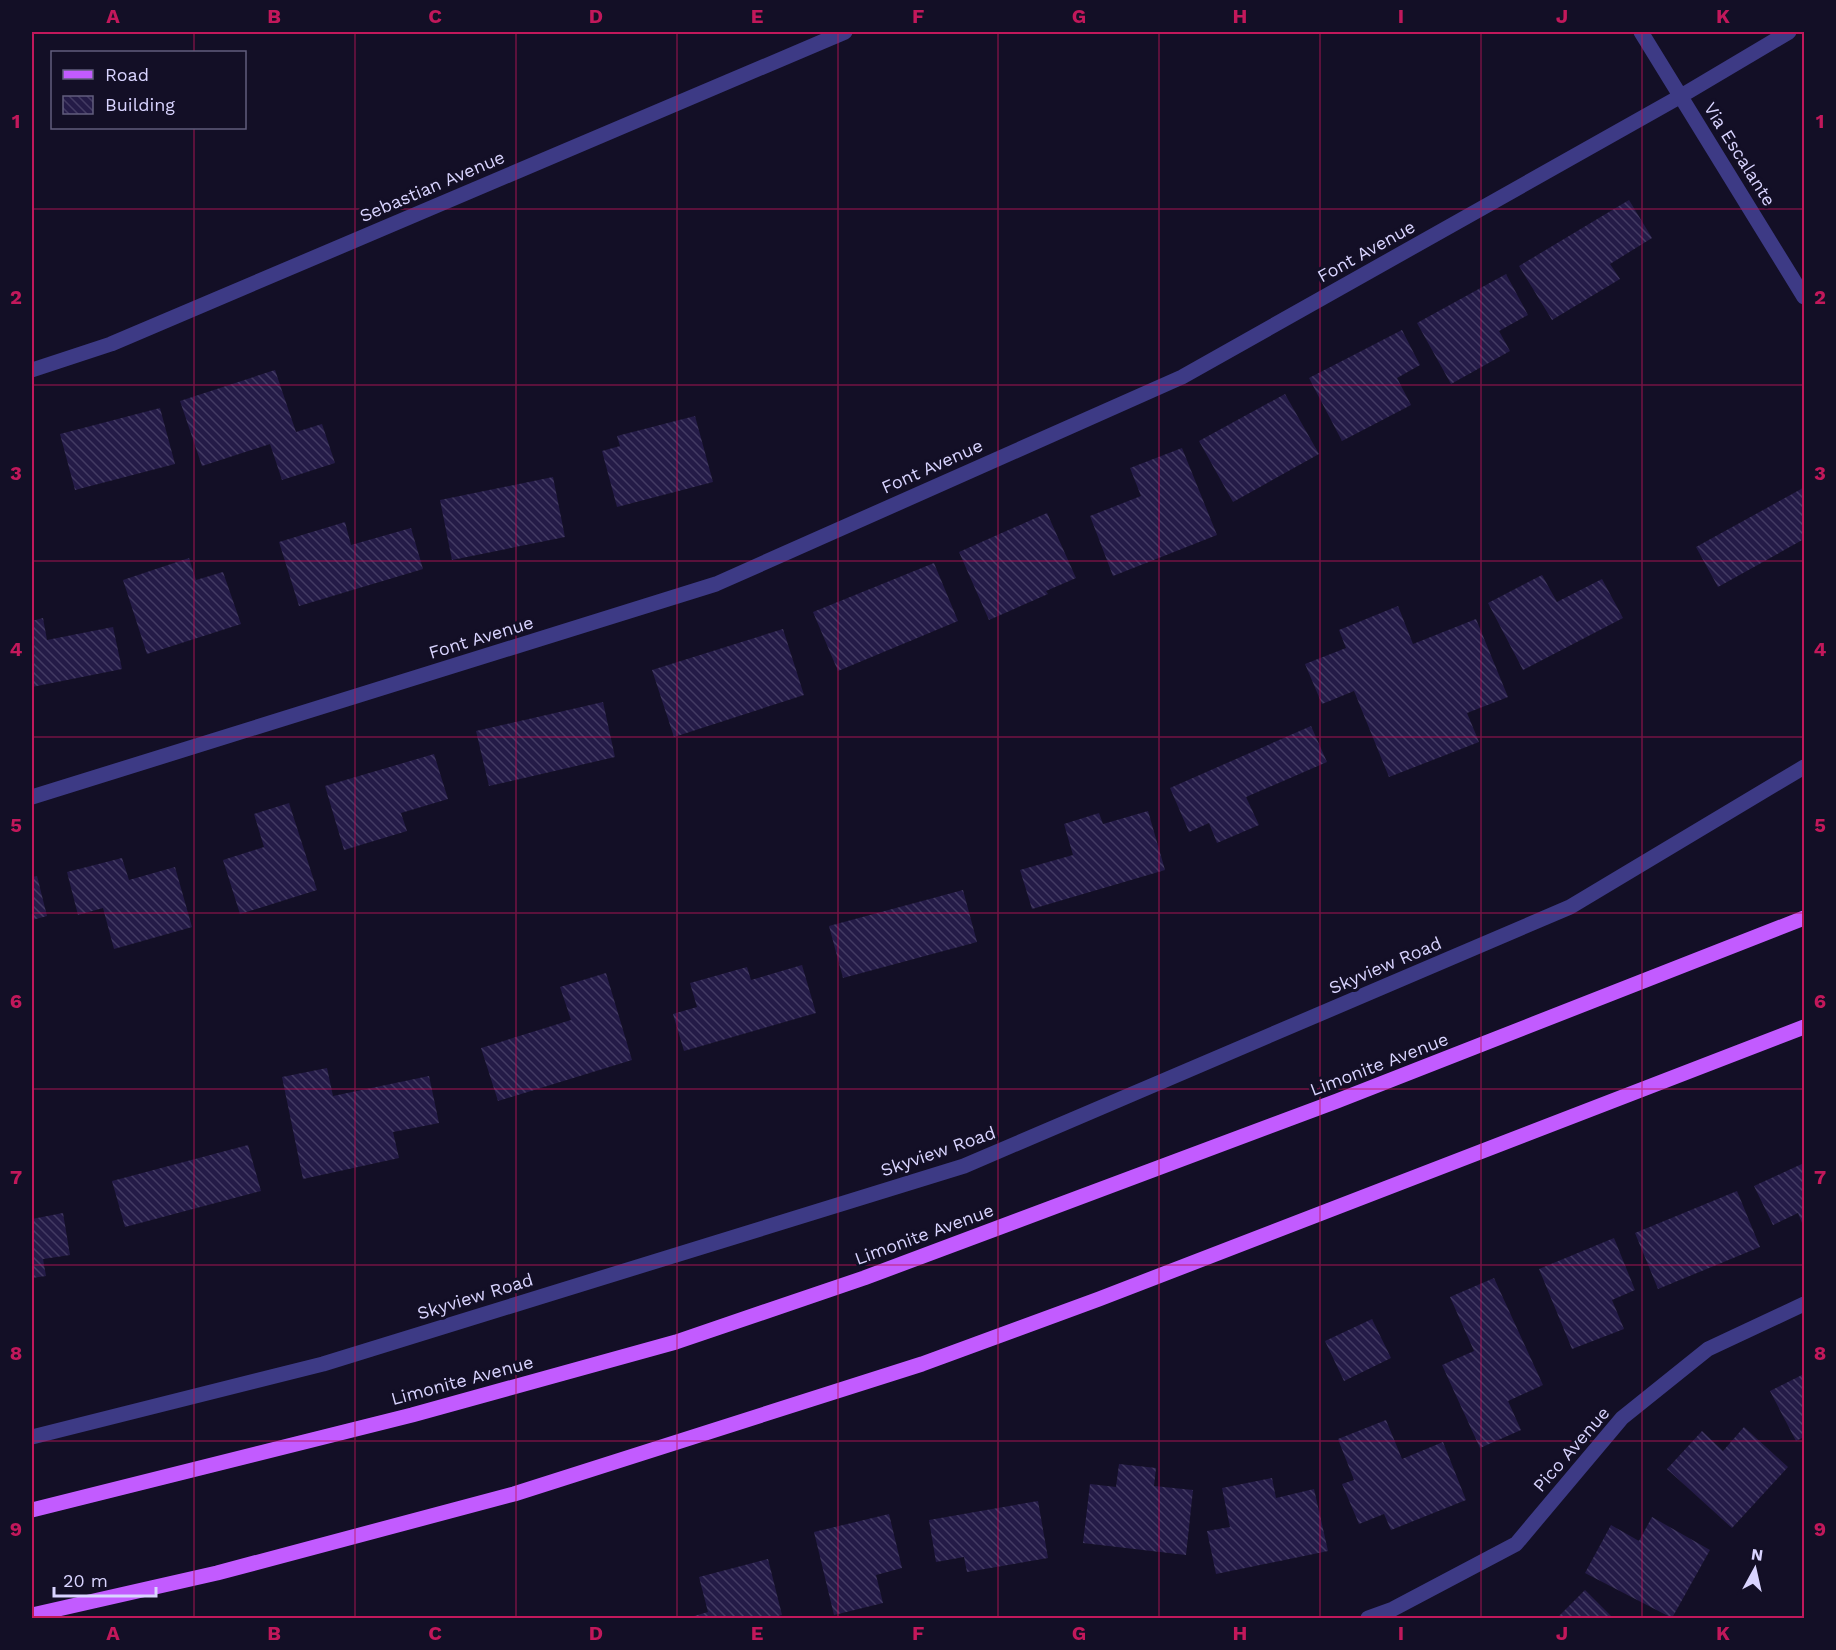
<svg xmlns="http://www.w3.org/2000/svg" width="1836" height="1650" font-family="'Work Sans',sans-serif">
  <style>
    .building { fill: url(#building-back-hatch) }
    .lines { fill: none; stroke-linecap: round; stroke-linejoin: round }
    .street { stroke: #3d3a85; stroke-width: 15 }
    .primary { stroke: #c25bff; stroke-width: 15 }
    .grid { fill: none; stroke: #c2185b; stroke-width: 1.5; stroke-opacity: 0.55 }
    .labels { text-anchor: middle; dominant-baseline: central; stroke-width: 6; stroke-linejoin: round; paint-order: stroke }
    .street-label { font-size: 18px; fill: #d9d4ff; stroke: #130f26 }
    .neatline { fill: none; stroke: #c2185b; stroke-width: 2 }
    .grid-label { font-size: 20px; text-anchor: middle; font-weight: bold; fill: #c2185b }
  </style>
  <defs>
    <pattern id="building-back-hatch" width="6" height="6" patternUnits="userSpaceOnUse" patternTransform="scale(1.5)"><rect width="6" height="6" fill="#241b47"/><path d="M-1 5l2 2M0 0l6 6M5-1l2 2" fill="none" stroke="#433b63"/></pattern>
  </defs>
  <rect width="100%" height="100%" fill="#130f26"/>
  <path class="building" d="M1629,200L1652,238L1610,264L1620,279L1552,320L1519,266Z
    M1506,274L1528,315L1499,331L1510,351L1451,384L1417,323Z
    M1402,330L1420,365L1397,378L1411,405L1342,441L1309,378Z
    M275,370L296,432L322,424L335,463L282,480L270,444L202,466L180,401Z
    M1285,394L1319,454L1233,502L1199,441Z
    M160,408L175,464L75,490L60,434Z
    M695,416L713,482L617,507L602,451L620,446L617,436Z
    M1182,448L1217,535L1113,576L1090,516L1141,496L1130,468Z
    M553,477L565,537L452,560L440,500Z
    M1803,488L1804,539L1718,587L1696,547Z
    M1047,513L1076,578L1046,591L1048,594L989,620L959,552Z
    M345,522L351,545L411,528L423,569L299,606L279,542Z
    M189,558L196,580L223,572L241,624L147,654L123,580Z
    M934,563L958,621L838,671L813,612Z
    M1542,575L1557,602L1602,579L1623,618L1523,670L1488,603Z
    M1398,606L1413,644L1476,619L1508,697L1467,713L1479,742L1389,777L1354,691L1322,704L1305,664L1346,648L1339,630Z
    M43,618L47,640L113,627L122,669L32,687V621Z
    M783,629L804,695L674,737L652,670Z
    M603,702L615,757L489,786L476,731Z
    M1311,726L1327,762L1246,797L1259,825L1217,843L1209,823L1189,832L1170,788Z
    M434,754L448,799L401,813L407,831L344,850L325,786Z
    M289,803L317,890L240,914L223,860L264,847L254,814Z
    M1148,811L1165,870L1032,909L1020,870L1073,855L1064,824L1099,813L1103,824Z
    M122,858L129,880L175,867L192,927L114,949L103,908L78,915L67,872Z
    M37,876L47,916L32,920V877Z
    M963,890L977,942L843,978L829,926Z
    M802,965L816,1013L684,1051L673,1014L697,1007L690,983L747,967L751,980Z
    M606,973L632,1060L498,1101L481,1048L571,1020L560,987Z
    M327,1068L333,1096L429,1076L439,1123L393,1132L399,1158L303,1179L282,1077Z
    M248,1145L261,1191L125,1227L112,1181Z
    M1804,1163V1228L1798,1213L1773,1225L1754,1186Z
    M1737,1191L1760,1247L1658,1289L1635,1233Z
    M63,1213L70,1255L43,1259L46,1276L32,1278V1219Z
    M1614,1238L1635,1290L1612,1300L1624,1329L1572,1349L1539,1269Z
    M1494,1278L1543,1385L1508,1401L1521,1430L1480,1448L1442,1365L1474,1351L1450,1297Z
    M1372,1319L1391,1358L1344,1381L1325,1341Z
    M1804,1374V1437L1796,1441L1770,1391Z
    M1386,1420L1402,1459L1443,1442L1466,1500L1391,1530L1384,1514L1359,1524L1342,1484L1354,1480L1338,1439Z
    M1744,1427L1788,1467L1732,1528L1667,1469L1702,1431L1723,1451Z
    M1119,1464L1156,1468L1154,1486L1193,1490L1186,1555L1083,1543L1090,1484L1116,1487Z
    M1272,1478L1276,1498L1314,1489L1328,1551L1216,1574L1207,1531L1230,1527L1222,1488Z
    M1038,1501L1048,1558L967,1572L964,1557L936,1562L929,1520Z
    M889,1514L902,1568L876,1575L883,1603L834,1615L814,1532Z
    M1652,1517L1710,1550L1672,1618L1585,1573L1611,1525L1639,1541Z
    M768,1559L782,1615L770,1618H687L708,1612L699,1577Z
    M1585,1590L1613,1618H1557Z"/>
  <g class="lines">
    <path class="street" d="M1641,32L1804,297
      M32,370L111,344L845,32
      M32,797L716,584L1182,377L1681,96L1789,32
      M32,1437L323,1364L964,1166L1570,907L1804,767
      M1368,1618L1393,1609L1516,1544L1622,1418L1708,1349L1804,1304"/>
    <path class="primary" d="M32,1510L412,1415L676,1342L864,1278L1337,1101L1804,918
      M32,1615L217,1573L514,1494L922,1364L1099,1299L1804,1027"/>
  </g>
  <path class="grid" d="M194,32V52M355,32V1618M516,32V1618M677,32V1618M838,32V1618M998,32V1618M1159,32V1618M1320,32V1618M1481,32V1618M1642,32V1618M194,128V1618M32,209H1804M32,385H1804M32,561H1804M32,737H1804M32,913H1804M32,1089H1804M32,1265H1804M32,1441H1804"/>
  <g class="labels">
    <g class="street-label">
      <text transform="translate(1740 154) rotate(58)">Via Escalante</text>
      <text transform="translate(432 186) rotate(-23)">Sebastian Avenue</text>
      <text transform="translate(1366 251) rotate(-29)">Font Avenue</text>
      <text transform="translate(932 466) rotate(-24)">Font Avenue</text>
      <text transform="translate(481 637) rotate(-17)">Font Avenue</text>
      <text transform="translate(1385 965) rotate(-23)">Skyview Road</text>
      <text transform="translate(1379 1064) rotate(-21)">Limonite Avenue</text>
      <text transform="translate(938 1151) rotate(-19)">Skyview Road</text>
      <text transform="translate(924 1234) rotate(-20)">Limonite Avenue</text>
      <text transform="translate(475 1296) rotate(-17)">Skyview Road</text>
      <text transform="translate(462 1380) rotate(-15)">Limonite Avenue</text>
      <text transform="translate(1571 1449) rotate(-49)">Pico Avenue</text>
    </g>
  </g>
  <rect width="1836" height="1650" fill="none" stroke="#130f26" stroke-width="66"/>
  <rect x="51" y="51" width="195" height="78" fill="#130f26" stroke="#625e7d" stroke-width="1.5"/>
  <rect x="63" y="70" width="30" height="9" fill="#c25bff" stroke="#625e7d" stroke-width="1.5"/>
  <text x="105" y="81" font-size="18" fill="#d9d4ff">Road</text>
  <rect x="63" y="96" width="30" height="18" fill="url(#building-back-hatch)" stroke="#625e7d" stroke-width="1.5"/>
  <text x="105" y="111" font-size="18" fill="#d9d4ff">Building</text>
  <g transform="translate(1755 1569) rotate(8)" stroke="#130f26" stroke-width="4.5" paint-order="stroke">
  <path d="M0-4.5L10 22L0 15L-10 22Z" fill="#d9d4ff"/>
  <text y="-9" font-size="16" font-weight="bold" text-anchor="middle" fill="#d9d4ff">N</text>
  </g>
  <path d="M54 1587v9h102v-9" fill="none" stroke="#d9d4ff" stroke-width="3"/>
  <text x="63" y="1587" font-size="18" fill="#d9d4ff" stroke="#130f26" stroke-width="4.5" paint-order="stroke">20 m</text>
  <rect x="33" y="33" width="1770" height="1584" class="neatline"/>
  <g class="grid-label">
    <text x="113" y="23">A</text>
    <text x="274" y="23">B</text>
    <text x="435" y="23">C</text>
    <text x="596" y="23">D</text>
    <text x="757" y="23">E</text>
    <text x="918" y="23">F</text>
    <text x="1079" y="23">G</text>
    <text x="1240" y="23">H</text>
    <text x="1401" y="23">I</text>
    <text x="1562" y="23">J</text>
    <text x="1723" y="23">K</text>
    <text x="16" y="128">1</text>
    <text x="1820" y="128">1</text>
    <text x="16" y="304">2</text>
    <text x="1820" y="304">2</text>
    <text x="16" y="480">3</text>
    <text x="1820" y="480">3</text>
    <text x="16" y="656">4</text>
    <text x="1820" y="656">4</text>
    <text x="16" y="832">5</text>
    <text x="1820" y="832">5</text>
    <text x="16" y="1008">6</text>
    <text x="1820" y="1008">6</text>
    <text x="16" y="1184">7</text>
    <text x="1820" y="1184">7</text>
    <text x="16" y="1360">8</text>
    <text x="1820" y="1360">8</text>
    <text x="16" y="1536">9</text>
    <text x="1820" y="1536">9</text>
    <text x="113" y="1640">A</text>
    <text x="274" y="1640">B</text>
    <text x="435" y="1640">C</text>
    <text x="596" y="1640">D</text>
    <text x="757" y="1640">E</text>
    <text x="918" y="1640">F</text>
    <text x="1079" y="1640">G</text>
    <text x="1240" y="1640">H</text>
    <text x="1401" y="1640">I</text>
    <text x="1562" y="1640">J</text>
    <text x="1723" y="1640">K</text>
  </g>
</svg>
